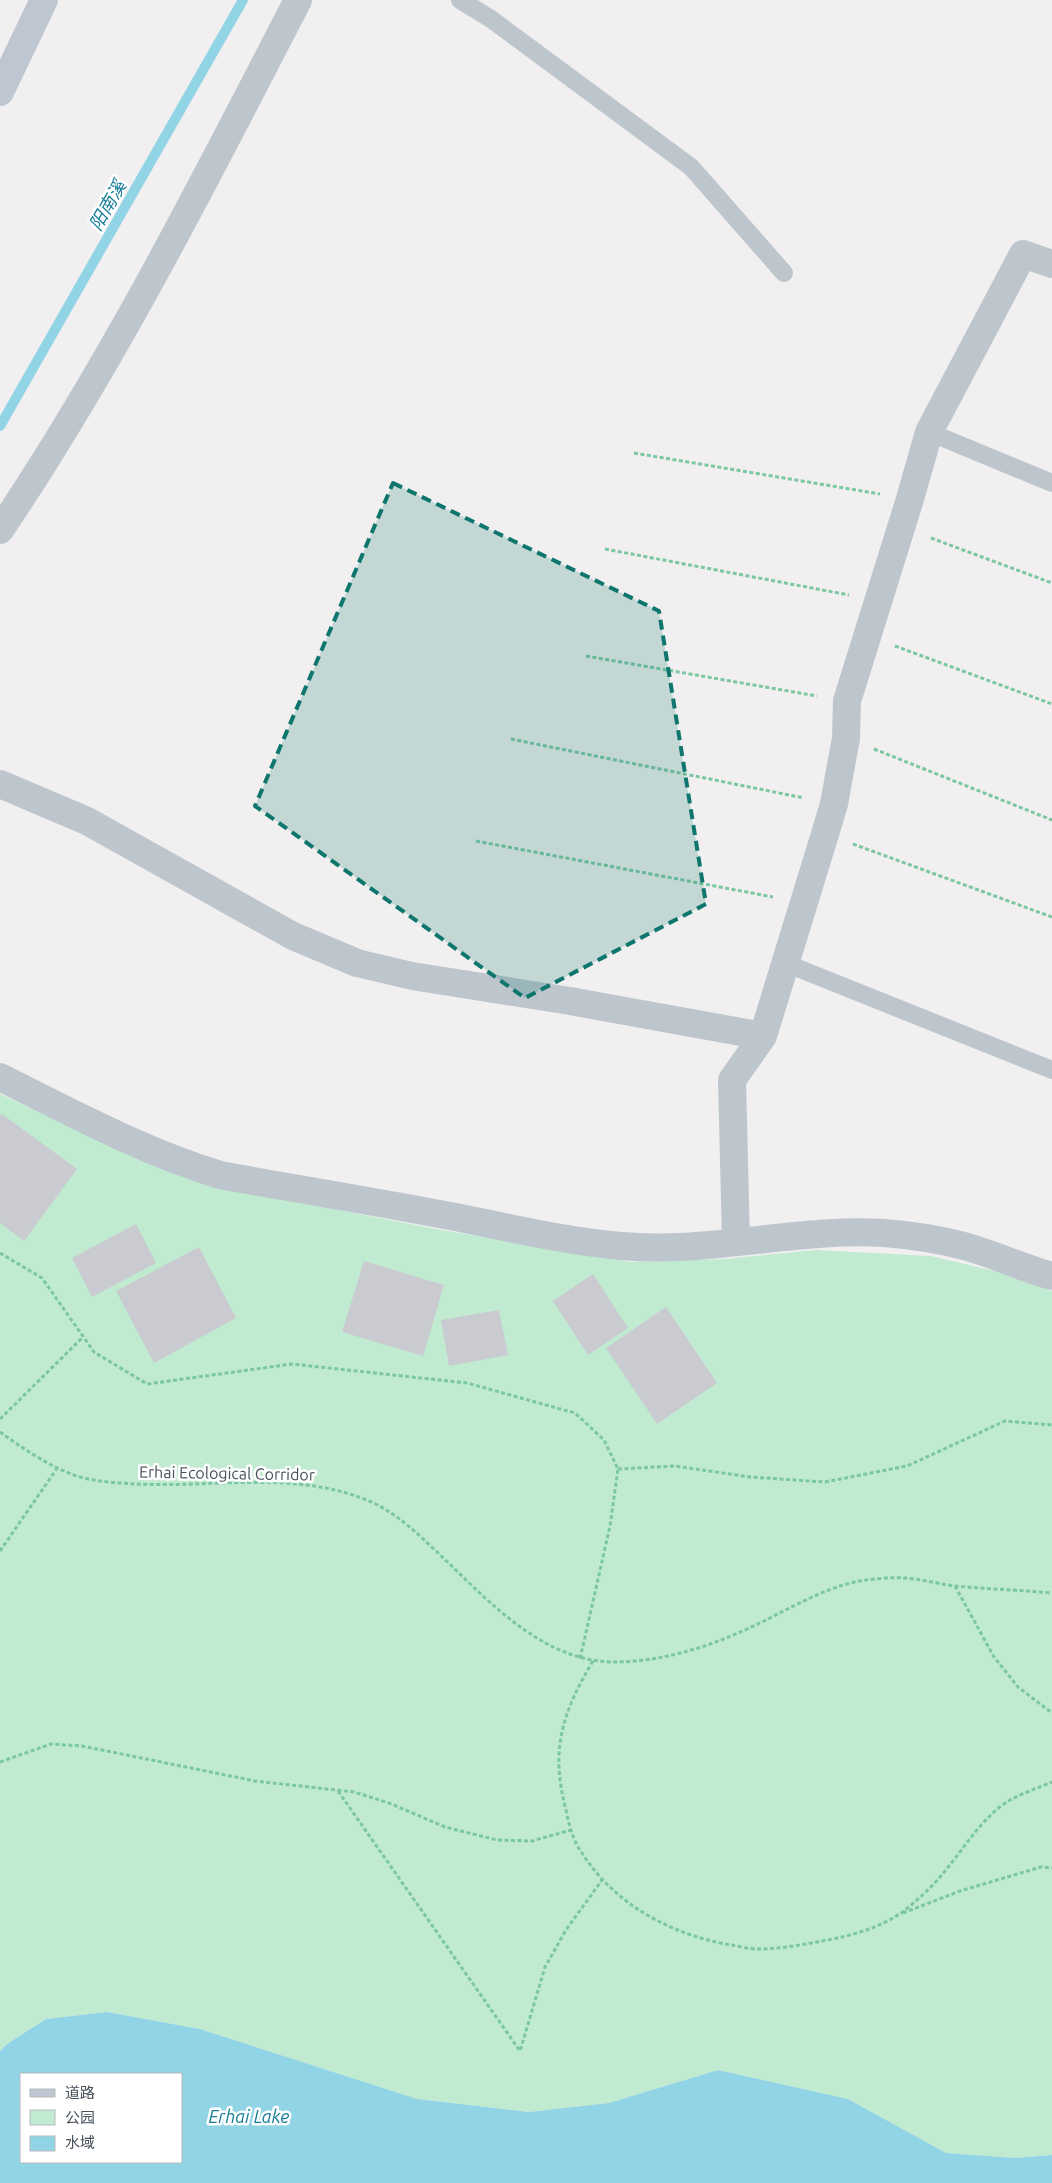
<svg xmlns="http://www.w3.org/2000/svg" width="1052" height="2183" font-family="Ubuntu,'Noto Sans SC',sans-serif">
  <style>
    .green { fill: #c0ebd1 }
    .water { fill: #91d4e5; fill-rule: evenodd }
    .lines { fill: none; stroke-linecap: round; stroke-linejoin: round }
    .stream { stroke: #91d4e5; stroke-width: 10 }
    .building { fill: #c9cbd1 }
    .path { stroke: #7bc7a1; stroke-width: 3; stroke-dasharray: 4 2.5; stroke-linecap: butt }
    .lane { stroke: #bec6cd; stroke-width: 18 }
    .street { stroke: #bec6cd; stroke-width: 28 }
    .secondary { stroke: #bec7d1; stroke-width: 28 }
    .marked { fill: #0f766e; fill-opacity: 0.2; stroke: #0f766e; stroke-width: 4; stroke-dasharray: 10 6; stroke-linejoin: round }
    .labels { text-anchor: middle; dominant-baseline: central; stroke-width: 5; stroke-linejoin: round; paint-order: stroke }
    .street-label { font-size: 16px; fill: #48525b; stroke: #fff }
    .water-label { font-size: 18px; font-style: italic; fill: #177d98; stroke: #fff }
  </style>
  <rect width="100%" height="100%" fill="#f1efef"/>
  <path class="green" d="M0,1094L105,1143L297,1202L431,1228L631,1262L725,1259L815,1250L931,1256L1007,1274L1052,1291V2155L1015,2158L946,2153L848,2099L718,2070L609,2103L529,2112L416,2099L200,2029L107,2012L46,2019L7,2044L0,2051Z"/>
  <path class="water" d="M107,2012L200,2029L417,2099L529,2112L609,2103L718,2070L848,2099L946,2153L1015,2158L1052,2155V2183H0V2051L7,2044L46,2019ZM21,2074H181V2162H21Z"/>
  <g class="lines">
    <path class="stream" d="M0,426L243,0"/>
  </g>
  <path class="building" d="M2,1114L77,1169L24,1241L0,1223V1116Z
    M136,1224L156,1263L92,1297L72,1258Z
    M199,1247L236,1318L154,1363L116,1291Z
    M364,1261L444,1285L423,1356L342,1332Z
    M593,1274L628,1328L588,1355L553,1301Z
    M666,1307L717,1383L657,1424L606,1348Z
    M499,1310L508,1355L449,1366L441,1320Z"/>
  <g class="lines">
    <path class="path" d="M634,453L880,494
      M931,538L1052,583
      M605,549L849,595
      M895,646L1052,704
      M586,656L817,696
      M511,739L804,798
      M874,749L1052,820
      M476,841L773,897
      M853,844L1052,917
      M0,1253L42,1278L94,1352L147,1384L292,1364L467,1383L575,1413L604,1440L618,1469L610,1526L580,1659
      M0,1419L83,1337
      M0,1432C24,1449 51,1468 80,1477C98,1482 118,1483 136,1484C213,1488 296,1470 369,1501C395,1512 416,1532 437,1552C487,1599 542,1663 617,1662C669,1661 717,1644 764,1621C794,1606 825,1588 859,1581C873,1579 890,1577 904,1578C921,1579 938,1584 955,1586C987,1589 1020,1590 1052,1593
      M618,1469L675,1466L750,1477L825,1482L907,1466L1005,1421L1052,1425
      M0,1551L58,1467
      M955,1586L994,1657L1018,1687L1052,1713
      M593,1661C562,1713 550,1750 566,1810C569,1825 573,1841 582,1853C615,1905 672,1935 731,1945C739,1946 749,1949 757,1949C779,1949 801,1945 822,1941C850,1936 877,1929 901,1913C917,1901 933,1886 945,1871C965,1847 983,1816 1010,1800C1023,1793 1038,1788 1052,1782
      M0,1762L51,1744L82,1746L255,1781L354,1792L389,1803L445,1827L497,1840L532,1841L571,1830
      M338,1791L520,2051L545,1967L566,1930L602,1880
      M903,1913L960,1891L1041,1867L1052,1868"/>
    <path class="lane" d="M460,0L491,19L691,167L784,273
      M929,432L1052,483
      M785,963L1052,1070"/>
    <path class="street" d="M0,530C113,362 205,180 298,0
      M0,784L87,821L293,936L357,963L412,976L570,1001L763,1036
      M0,1077C72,1113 142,1151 220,1175C296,1189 373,1201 450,1216C507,1227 563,1241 621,1246C709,1254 796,1228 884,1233C911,1235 937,1239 964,1246C994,1254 1022,1268 1052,1276
      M736,1242L732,1080L763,1036L825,834L834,804L846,738L847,701L910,499L929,432L1023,254L1052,264"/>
    <path class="secondary" d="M0,92L44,0"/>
  </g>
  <path class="marked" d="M393,483L659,611L706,904L525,998L255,806Z"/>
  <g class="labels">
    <g class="street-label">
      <text transform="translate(227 1473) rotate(1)">Erhai Ecological Corridor</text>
    </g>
    <g class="water-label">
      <text transform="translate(107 205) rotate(-60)">阳南溪</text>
      <text x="249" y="2116">Erhai Lake</text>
    </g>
  </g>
  <rect x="20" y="2073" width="162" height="90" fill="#ffffff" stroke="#b6babd"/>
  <rect x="30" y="2089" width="25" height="8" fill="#bec7d1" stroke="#b6babd"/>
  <text x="65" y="2098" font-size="15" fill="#48525b">道路</text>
  <rect x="30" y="2110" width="25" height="15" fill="#c0ebd1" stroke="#b6babd"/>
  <text x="65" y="2123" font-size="15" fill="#48525b">公园</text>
  <rect x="30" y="2136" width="25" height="15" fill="#91d4e5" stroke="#b6babd"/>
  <text x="65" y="2148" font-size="15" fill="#48525b">水域</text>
</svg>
